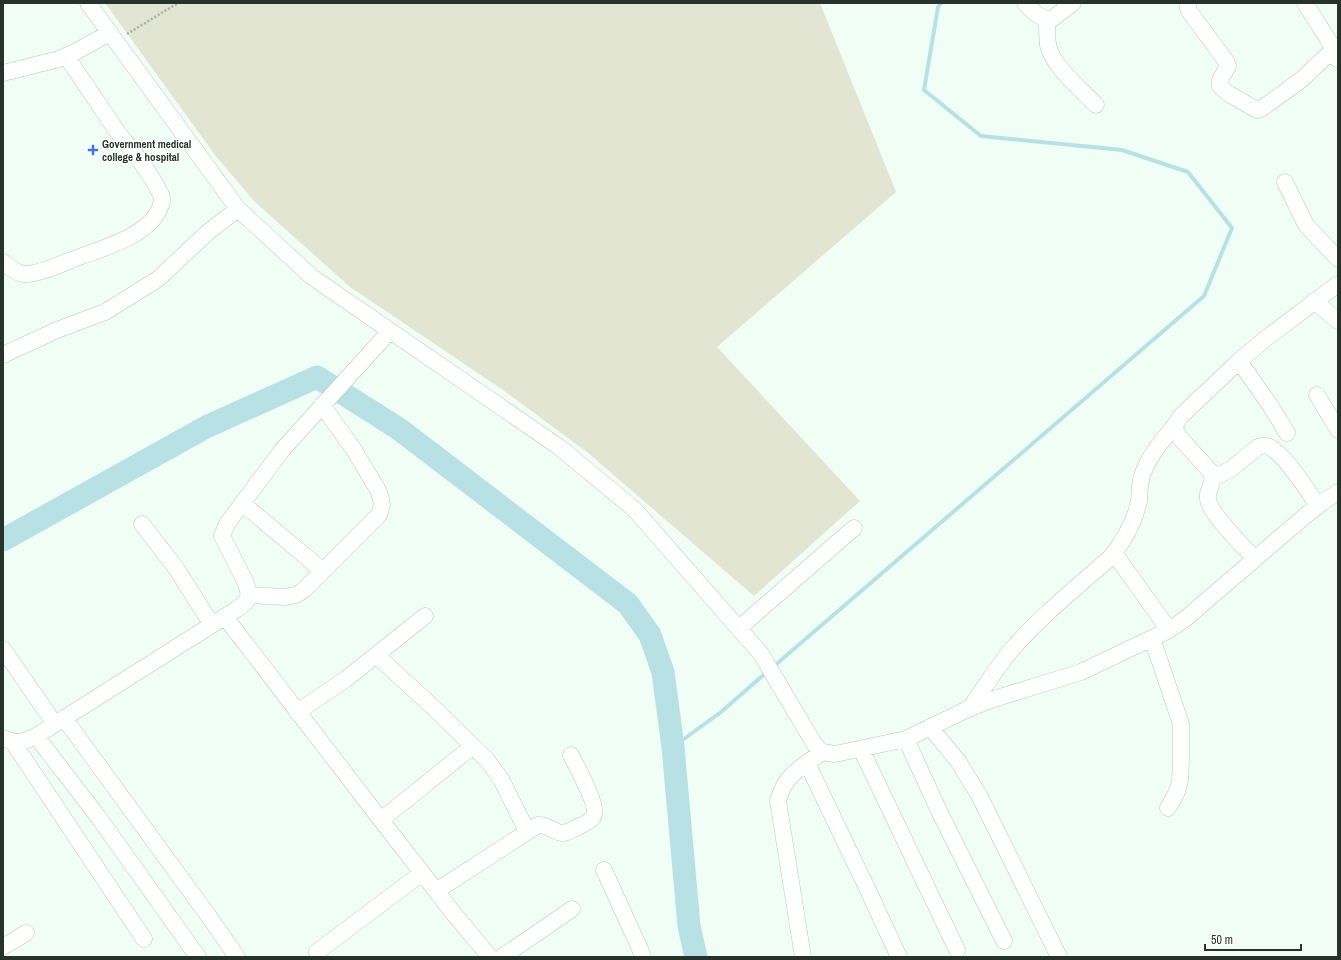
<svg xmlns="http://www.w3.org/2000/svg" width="1341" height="960" font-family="'Archivo Narrow',sans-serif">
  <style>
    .green { fill: #e1e5d1 }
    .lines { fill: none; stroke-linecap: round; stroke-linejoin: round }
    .stream { stroke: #b7e1e4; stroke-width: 4 }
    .river { stroke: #b7e1e4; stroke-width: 23 }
    .minor-casing { stroke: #aeccba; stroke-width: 17 }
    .path { stroke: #a5b2aa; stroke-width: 2.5; stroke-dasharray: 2 2; stroke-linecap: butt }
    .minor { stroke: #fff; stroke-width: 16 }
    .poi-dot { fill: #4374e5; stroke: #fff; stroke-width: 1.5 }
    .labels { text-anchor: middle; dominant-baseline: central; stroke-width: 3; stroke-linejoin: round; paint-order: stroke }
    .poi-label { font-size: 11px; font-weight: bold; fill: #26322b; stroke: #fff; text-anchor: start }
  </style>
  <rect width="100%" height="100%" fill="#f1fef6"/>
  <path class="green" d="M105,3H820L896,192L717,347L860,501L754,596L587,452L503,390L350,287L254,201L215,155Z"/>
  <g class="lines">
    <path class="stream" d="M773,667L1204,296L1232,228L1188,172L1122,150L981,136L924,90L938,7L941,3
      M673,747L721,712L768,671"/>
    <path class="river" d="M3,540L206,427L317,377L399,429L628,604L650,635L663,672L673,747L689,926L696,957"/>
    <defs>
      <path id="minor" d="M88,3L238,209L312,277L559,447L634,509L761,654L815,745L822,752L835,754L906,739L970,708L997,698L1081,672L1169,630L1185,619L1305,516L1323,502L1338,492
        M1025,3L1035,13L1047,20L1052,19L1073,3
        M1187,3L1189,11L1226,61L1228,66L1220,80V86L1229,94L1257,110L1261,109L1301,80L1334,49
        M1305,3L1334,49L1337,59
        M1047,20C1047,28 1047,37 1048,45C1053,67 1081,89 1096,105
        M3,73L59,59L77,51L109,33
        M1285,182L1306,225L1338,259
        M3,262C9,267 16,273 24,274C39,275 67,261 82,256C107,247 152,234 161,205C163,200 162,195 159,191C149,170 133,152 119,134C101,108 84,82 66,56
        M1314,301L1338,321
        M3,355L57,330L105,312L158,279L208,232L238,209
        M1239,361L1270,405L1287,433
        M1317,395L1338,430
        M1213,478L1231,469L1258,447C1261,446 1264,445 1267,446C1283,451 1308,491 1318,506
        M242,503L323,571
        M142,524L176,568L212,625
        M1114,553L1169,630
        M1255,559C1244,547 1210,514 1208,499C1206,488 1216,485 1211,472L1180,438L1176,431L1175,425L1182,415L1239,361L1264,340L1338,284
        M249,595L284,597L296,595L304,590L379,515L382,505L381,499L378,490L354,450L322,405
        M225,617L381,820L454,914L490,957
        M739,628L854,528
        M1152,638L1181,724V760L1180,781L1177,792L1168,808
        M3,649L55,724
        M376,655L435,709L487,760L501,779L527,831
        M970,708C984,688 997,667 1013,648C1042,615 1077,587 1110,558C1123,542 1135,521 1139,501C1140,491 1139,482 1143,473C1150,454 1163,440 1175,425
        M297,712L346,679L425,616
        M64,718L210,918L237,957
        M930,727L958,761L979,795L1059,957
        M36,736L99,818L198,957
        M3,738C18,744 21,743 36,736L237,609L245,603L249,595L246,583L222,536L227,524L283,449L390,331
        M906,739L939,811L1004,941
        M13,742L144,939
        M861,749L957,950
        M807,763L867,888L899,957
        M381,820L473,746
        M604,870L640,949L643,957
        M436,891L538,825C548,824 555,834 564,833C569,832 573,829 578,827C583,824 590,822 593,817C600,807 576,766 571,755
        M3,947L26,933
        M317,952L422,873
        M502,957L572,909
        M803,957L778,801C785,774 801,768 822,752"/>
    </defs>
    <use href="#minor" class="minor-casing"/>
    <path class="path" d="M127,34L178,3"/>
    <use href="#minor" class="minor"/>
  </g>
  <path class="poi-dot" d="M91 144h4v4h4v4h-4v4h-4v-4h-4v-4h4z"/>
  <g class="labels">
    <g class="poi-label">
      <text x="102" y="144">Government medical<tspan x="102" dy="13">college &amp; hospital</tspan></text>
    </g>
  </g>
  <rect width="1341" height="960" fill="none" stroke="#26322b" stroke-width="8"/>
  <path d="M1205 944v6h96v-6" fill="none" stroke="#26322b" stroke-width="2"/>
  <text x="1211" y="944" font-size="12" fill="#26322b" stroke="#ffffff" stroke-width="3" paint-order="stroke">50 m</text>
</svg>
